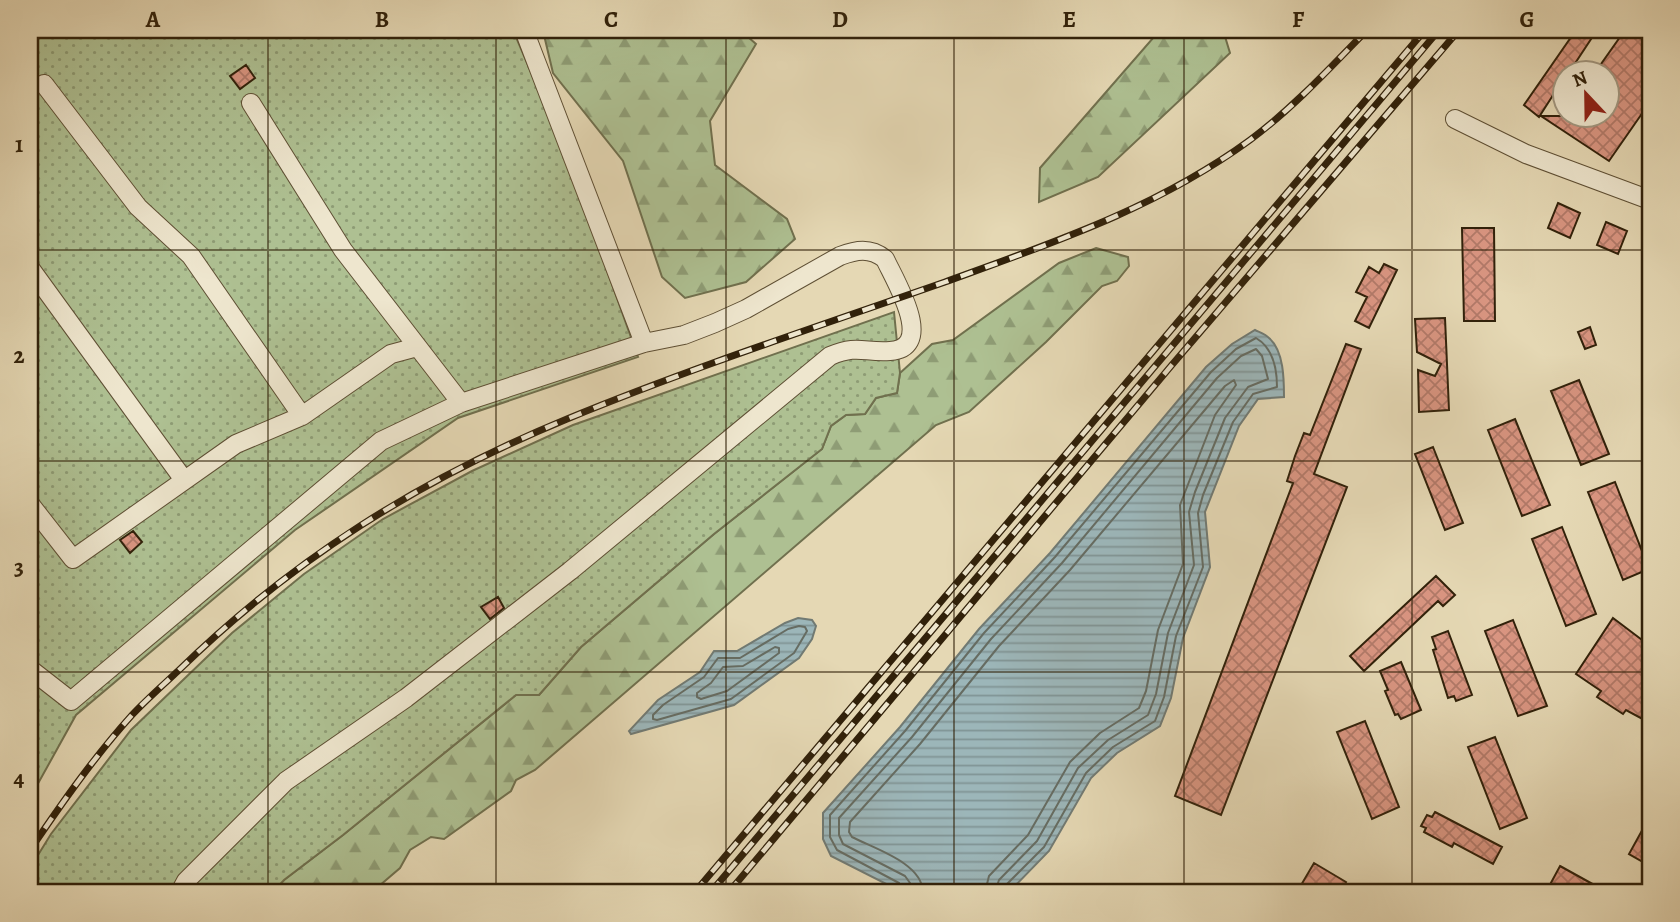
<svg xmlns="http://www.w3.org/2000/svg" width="1680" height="922" font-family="Alegreya,serif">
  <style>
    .forest { fill: url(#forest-firs); stroke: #70704e; stroke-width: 2 }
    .garden { fill: url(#garden-dots); stroke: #70704e; stroke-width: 2 }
    .water { fill: url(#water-rules); stroke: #717a73; stroke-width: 2 }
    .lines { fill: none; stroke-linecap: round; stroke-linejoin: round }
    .shore { stroke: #666c62; stroke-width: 2 }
    .building { fill: url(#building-cross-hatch); stroke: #31210a; stroke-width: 2 }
    .minor-casing { stroke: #5e4f34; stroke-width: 20 }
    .minor { stroke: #eee6ce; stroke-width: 18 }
    .rail-casing { stroke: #31210a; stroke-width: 7 }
    .rail { stroke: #eee6ce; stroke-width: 4.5; stroke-dasharray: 13; stroke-linecap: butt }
    .grid { fill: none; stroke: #31210a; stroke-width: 2; stroke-opacity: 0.55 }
    .neatline { fill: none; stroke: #31210a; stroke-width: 2.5 }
    .grid-label { font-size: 23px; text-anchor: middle; font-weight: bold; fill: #31210a }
  </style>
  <defs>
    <pattern id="forest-firs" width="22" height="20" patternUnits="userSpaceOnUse" patternTransform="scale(1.75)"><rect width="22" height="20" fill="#aec092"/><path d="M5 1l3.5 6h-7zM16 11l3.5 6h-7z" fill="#8e9c75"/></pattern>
    <pattern id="garden-dots" width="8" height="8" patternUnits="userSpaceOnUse" patternTransform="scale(1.75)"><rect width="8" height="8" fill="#aec092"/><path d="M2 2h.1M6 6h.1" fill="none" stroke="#8e9c75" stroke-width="1.8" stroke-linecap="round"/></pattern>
    <pattern id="water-rules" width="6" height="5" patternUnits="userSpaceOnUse" patternTransform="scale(1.75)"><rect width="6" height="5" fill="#9cb6b9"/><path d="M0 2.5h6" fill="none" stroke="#809495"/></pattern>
    <pattern id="building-cross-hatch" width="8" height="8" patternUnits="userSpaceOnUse" patternTransform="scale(1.75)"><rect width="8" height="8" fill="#d99581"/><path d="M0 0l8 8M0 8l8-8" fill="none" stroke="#b17968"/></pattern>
  </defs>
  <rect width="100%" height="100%" fill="#e5d8b4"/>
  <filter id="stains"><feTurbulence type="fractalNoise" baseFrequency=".00286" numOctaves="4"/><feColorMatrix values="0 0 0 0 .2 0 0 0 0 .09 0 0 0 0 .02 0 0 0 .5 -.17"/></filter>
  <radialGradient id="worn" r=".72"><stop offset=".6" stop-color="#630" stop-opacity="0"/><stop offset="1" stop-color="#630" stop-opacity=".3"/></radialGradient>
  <path class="forest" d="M556,30H740L756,44L710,121L715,165L787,219L795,239L746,282L685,298L662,277L623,161L553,73L544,35Z
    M1160,30H1223L1230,53L1098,177L1039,202L1040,168Z
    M1096,248L1128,257L1129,266L1117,281L1102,286L1046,342L969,412L936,425L535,770L516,780L511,791L444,839L431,837L410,850L400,868L372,892H273L284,880L343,835L516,695H539L581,647L714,534L822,449L831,426L846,415L865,414L876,398L897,393L900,373L932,344L953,340L1059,263Z"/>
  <path class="garden" d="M30,30H513L563,147L638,357L458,418L295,530L76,715L30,798Z
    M894,312L900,373L897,393L876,398L865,414L846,415L831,426L822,449L714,534L581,647L539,695H516L343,835L284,880L273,892H30V868L51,834L131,730L232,633L304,574L383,519L472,471L573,425Z"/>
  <path class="water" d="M1255,330C1259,332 1266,334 1269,338C1284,351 1284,380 1284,397L1258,399L1239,426L1205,512L1210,567L1183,638L1171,698L1160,726L1117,753L1091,778L1049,851L1009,892H902L831,856L823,839V813L900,727L979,629L1050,553L1206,367L1232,344Z
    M798,618L812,620L816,626L812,639L799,658L734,705L631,734L629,731L658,700L700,672L714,651H737L785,623Z"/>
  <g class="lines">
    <path class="shore" d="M799,626L805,627L807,631L794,653L731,699L657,720L653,719V715L663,705L704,677L718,658H740L788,629Z
      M775,647L779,648V653L727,691L701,699L697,697V693L711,683L723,667L743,666Z
      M903,892L899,883L837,850L830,837V815L905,731L984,633L1055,557L1211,372L1236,349L1256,338C1273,348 1277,369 1277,387L1253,394L1233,422L1203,495L1198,513L1203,567L1176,636L1164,697L1155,721L1113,747L1086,773L1044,847L1006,885L1004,892
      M912,892L910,883L905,876L843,844L839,835V818L912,737L991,639L1062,563L1217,378L1241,356L1256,349L1262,356L1268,379L1248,387L1225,418L1195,492L1189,512L1194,565L1168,633L1156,694L1148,715L1108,740L1078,768L1037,841L999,880L995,892
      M923,892C922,863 875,849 852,837L849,832L850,822L920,744L999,646L1070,570L1225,386L1234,380L1236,385L1215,415L1180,505L1183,564L1158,630L1146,691L1139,708L1100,733L1070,762L1028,835L989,876L985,892"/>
  </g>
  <path class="building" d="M1576,30H1597L1568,74H1564V78L1539,117L1524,105Z
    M1625,30H1650V102L1609,161L1541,116H1606V74H1594Z
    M246,65L255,78L240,89L230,76Z
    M1558,203L1580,213L1570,238L1548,228Z
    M1606,222L1627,231L1618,254L1597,245Z
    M1462,228H1494L1495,321H1464Z
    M1384,264L1397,270L1369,328L1355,321L1367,297L1356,292L1369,267L1379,273Z
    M1445,318L1449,410L1419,412L1418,370L1435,376L1441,364L1417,352L1415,319Z
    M1590,327L1596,345L1585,349L1578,332Z
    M1346,344L1361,349L1314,474L1347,487L1221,815L1175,796L1293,483L1287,481L1295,456L1304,433L1310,435Z
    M1579,380L1609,454L1581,465L1551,391Z
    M1515,419L1550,505L1522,516L1488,430Z
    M1433,447L1463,523L1445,530L1415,454Z
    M1615,482L1649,569L1623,580L1588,492Z
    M1562,527L1596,614L1566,626L1532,539Z
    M133,531L142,542L130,553L120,540Z
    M1436,576L1455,595L1443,606L1438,601L1364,671L1350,656Z
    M498,597L504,608L490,619L481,607Z
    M1613,618L1650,646V723L1626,710L1623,714L1597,697L1601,691L1576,674Z
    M1513,620L1547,706L1518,716L1485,631Z
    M1448,631L1472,695L1456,701L1454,696L1448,698L1433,650L1436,649L1432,637Z
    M1401,662L1421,710L1401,719L1398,714L1395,715L1385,691L1388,690L1380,671Z
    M1365,721L1399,807L1372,819L1337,732Z
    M1495,737L1527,818L1500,829L1468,747Z
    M1435,812L1502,847L1493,864L1454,843L1452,847L1424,832L1426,828L1421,826L1427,815L1432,817Z
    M1650,816V866L1629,854Z
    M1314,863L1346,882L1340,892H1297Z
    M1560,866L1607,892H1546Z"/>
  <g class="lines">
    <defs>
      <path id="minor" d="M524,30L644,343
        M44,84L138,207L191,256L302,416L391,354L417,347
        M251,103L343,250L461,403
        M1455,119L1526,154L1650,200
        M30,268L184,480
        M30,504L73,559L236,444L302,416
        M30,669L71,701L381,441L461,403L644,343L684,335L715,323L746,309L840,256C856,250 870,247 885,259C894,279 937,348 890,351C864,353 858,344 830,356L570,571L406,698L286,781L186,881L180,892"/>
    </defs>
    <use href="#minor" class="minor-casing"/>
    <use href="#minor" class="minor"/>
    <defs>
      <path id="rail" d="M30,850C62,803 94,757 132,715C146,700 163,685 178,671C293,559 419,480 567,419C691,368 819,326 945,282C1052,243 1157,208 1250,140C1293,108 1330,68 1367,30
        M695,892L1425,30
        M711,892L1439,30
        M729,892L1171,366L1459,30"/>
    </defs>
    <use href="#rail" class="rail-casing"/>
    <use href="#rail" class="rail"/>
  </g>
  <path class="grid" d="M268,30V892M496,30V892M726,30V892M954,30V892M1184,30V892M1412,30V892M30,250H1650M30,461H1650M30,672H1650"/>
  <rect width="1680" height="922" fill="none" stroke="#e5d8b4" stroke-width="77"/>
  <g transform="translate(1586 94) rotate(338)"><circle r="33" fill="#eee6ce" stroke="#a29780" stroke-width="2"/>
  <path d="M0-5L12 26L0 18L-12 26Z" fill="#8f2418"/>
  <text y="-10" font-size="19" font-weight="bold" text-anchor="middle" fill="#31210a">N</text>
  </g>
  <rect x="38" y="38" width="1604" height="846" class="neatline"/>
  <g class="grid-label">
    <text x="153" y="27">A</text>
    <text x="382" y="27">B</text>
    <text x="611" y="27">C</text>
    <text x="840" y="27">D</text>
    <text x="1069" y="27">E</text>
    <text x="1298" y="27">F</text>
    <text x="1527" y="27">G</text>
    <text x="19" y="152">1</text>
    <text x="19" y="363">2</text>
    <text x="19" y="575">3</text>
    <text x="19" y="786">4</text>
  </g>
  <rect width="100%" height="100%" filter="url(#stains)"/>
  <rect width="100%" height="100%" fill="url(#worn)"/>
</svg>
